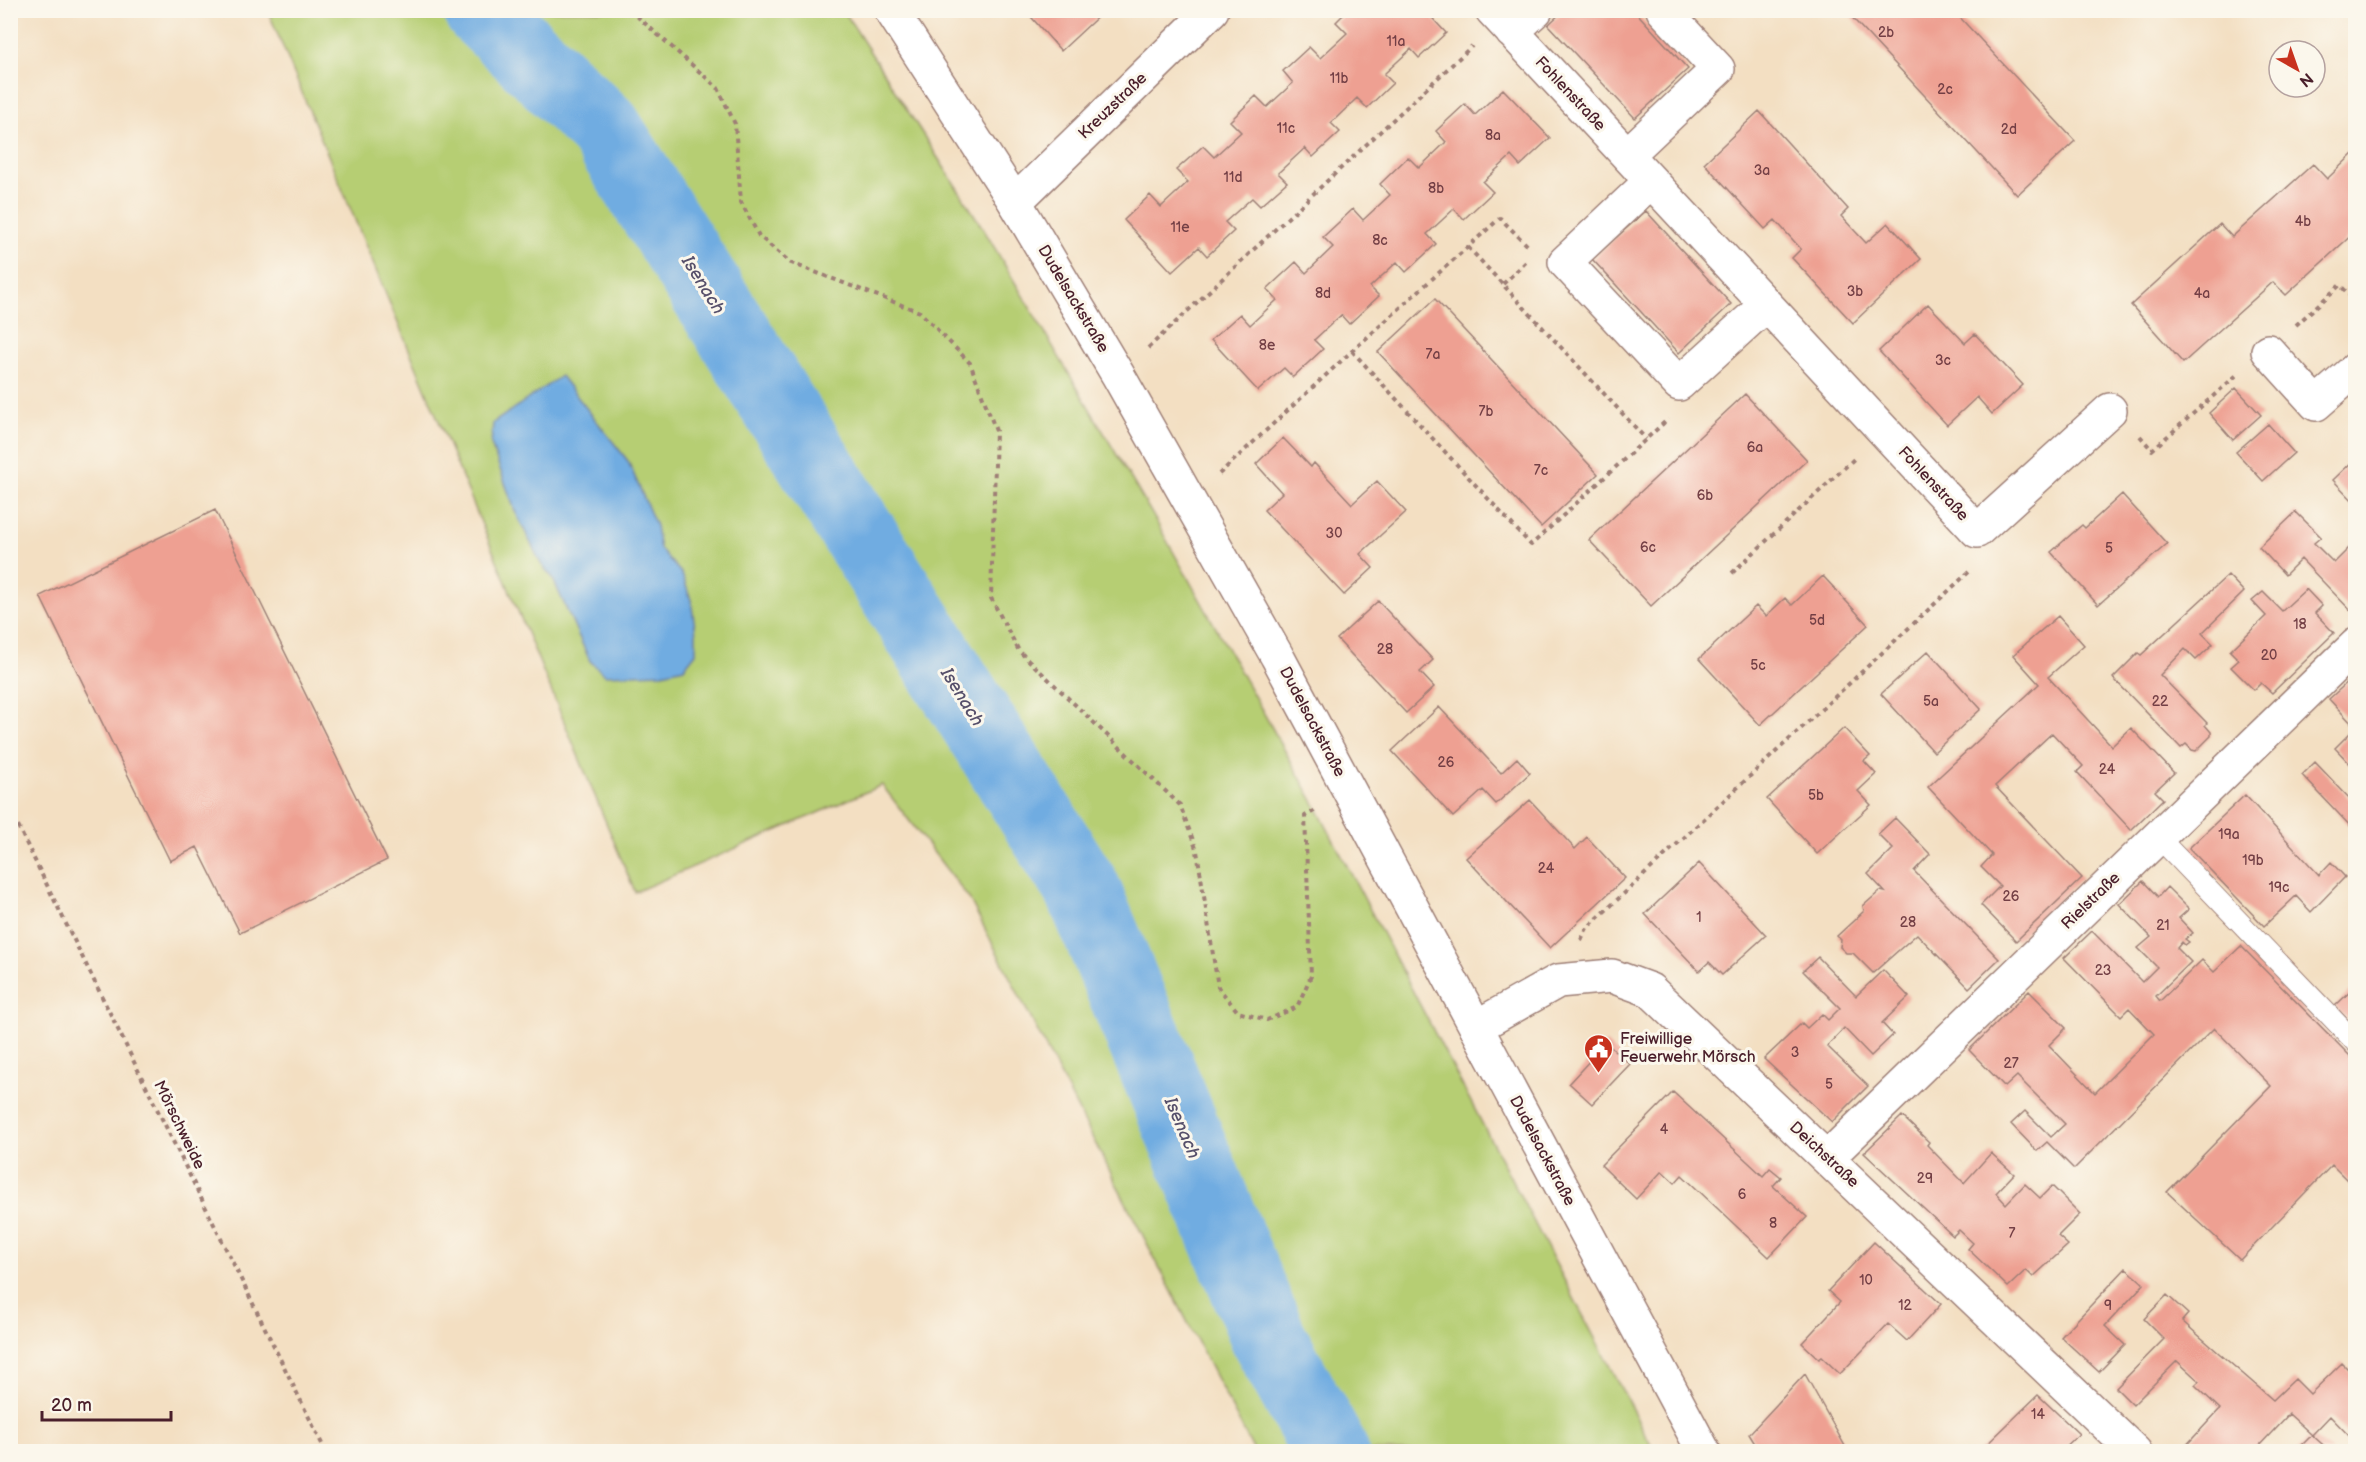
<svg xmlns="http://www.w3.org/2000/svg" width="2366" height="1462" font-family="'Balsamiq Sans',sans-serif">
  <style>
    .green { fill: #b6ce73; stroke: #80764f; stroke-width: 1.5 }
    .water { fill: #6face1; stroke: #5c6686; stroke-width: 1.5 }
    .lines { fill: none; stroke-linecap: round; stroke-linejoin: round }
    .river { stroke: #6face1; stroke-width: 76 }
    .building { fill: #eea092 }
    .service-casing { stroke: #9e7f76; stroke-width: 22 }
    .minor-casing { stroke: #9e7f76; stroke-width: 36 }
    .tertiary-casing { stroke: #9e7f76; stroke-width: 36 }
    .path { stroke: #9e7f76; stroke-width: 4; stroke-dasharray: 4.5 4.5; stroke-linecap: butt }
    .service { stroke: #fff; stroke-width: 20 }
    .minor { stroke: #fff; stroke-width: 33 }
    .tertiary { stroke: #fff; stroke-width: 33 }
    .labels { text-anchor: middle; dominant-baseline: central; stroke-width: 6; stroke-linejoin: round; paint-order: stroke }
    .number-label { font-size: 14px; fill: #733f45 }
    .street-label { font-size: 16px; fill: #4a1f2b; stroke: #fbf7ec }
    .poi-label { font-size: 16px; fill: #4a1f2b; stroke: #fbf7ec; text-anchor: start }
    .water-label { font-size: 18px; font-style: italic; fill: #57506b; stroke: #fbf7ec }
  </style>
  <rect width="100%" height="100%" fill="#fbf7ec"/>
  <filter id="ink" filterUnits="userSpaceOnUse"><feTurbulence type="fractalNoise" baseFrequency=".0167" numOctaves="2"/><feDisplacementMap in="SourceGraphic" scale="12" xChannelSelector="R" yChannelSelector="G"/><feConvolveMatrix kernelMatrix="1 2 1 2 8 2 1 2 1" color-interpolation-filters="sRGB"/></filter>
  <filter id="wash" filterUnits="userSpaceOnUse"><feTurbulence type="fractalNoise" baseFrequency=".008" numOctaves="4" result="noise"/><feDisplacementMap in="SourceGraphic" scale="24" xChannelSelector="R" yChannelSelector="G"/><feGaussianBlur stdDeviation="1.35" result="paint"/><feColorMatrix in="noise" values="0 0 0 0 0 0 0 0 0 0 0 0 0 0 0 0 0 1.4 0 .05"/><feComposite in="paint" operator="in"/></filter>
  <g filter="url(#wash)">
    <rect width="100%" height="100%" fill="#f3dfc2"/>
    <path class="green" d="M268,11H844L984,230L1152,514L1312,799L1654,1451H1254L970,900L882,785L635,892Z"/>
    <path class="water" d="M561,376L628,461L656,526L660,549L682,574L691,600L696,634V653L684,668L663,673L605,675L590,661L552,577L541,564L515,511L491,444L493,423Z"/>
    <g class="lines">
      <path class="river" d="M481,10L604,128L1083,890L1269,1339L1331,1452"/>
    </g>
    <g id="blocks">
      <path class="building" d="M1025,10H1105L1061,51Z
        M1348,10H1425L1446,33L1419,58L1411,49L1384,74L1393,83L1367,108L1357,98L1331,123L1340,132L1313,157L1305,148L1278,173L1287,182L1260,206L1252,198L1225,222L1234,231L1207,256L1199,247L1172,272L1124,220L1150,195L1161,207L1188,182L1176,170L1203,146L1214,157L1241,132L1230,121L1256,96L1267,107L1293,83L1283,71L1309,47L1320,58L1347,33L1336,22Z
        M1564,10H1634L1688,69L1635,118L1548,25Z
        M1845,10H1953L2075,141L2017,195Z
        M1503,89L1550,138L1520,166L1511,156L1483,182L1493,192L1464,219L1454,209L1427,234L1436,244L1406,272L1397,262L1370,287L1379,296L1349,324L1341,315L1314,340L1323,349L1293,377L1284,368L1258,391L1211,340L1240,314L1250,325L1277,300L1267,289L1296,262L1306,273L1333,247L1323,237L1353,209L1363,220L1390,195L1380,184L1408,157L1419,168L1446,142L1436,131L1465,104L1475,115Z
        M1759,111L1848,209L1841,216L1866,243L1888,223L1921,259L1853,323L1792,258L1801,249L1775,220L1765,229L1704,163Z
        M2355,152V232L2286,295L2273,282L2183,363L2131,305L2220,224L2232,237L2313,164L2327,179Z
        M1646,211L1731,304L1679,353L1592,259Z
        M1435,299L1598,474L1541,527L1378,352Z
        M1928,304L1965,343L1975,334L2023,385L1992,414L1977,397L1947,425L1879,351Z
        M2236,388L2261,415L2233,440L2209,413Z
        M1745,394L1807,460L1651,606L1589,540Z
        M2268,424L2294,453L2263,481L2236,452Z
        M1283,438L1311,467L1314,463L1352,504L1377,481L1406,512L1360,554L1373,568L1344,595L1264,510L1282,493L1256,464Z
        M2355,459V503L2333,480Z
        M2122,494L2167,544L2098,605L2051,552L2082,525L2085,528Z
        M215,510L387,860L240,933L197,847L170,861L40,596Z
        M2296,512L2321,537L2314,543L2334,563L2355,542V612L2354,614L2301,559L2285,575L2259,547Z
        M2228,575L2244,592L2202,633L2213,644L2196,660L2185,649L2160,675L2207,723L2205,725L2211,732V736L2196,751L2192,750L2186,744L2181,748L2113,678L2138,653L2141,655Z
        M1823,576L1868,625L1760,725L1699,659L1756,606L1766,616L1785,598L1792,605Z
        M2306,589L2322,606L2315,613L2334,633L2272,693L2261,683L2254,690L2231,667L2239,660L2230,651L2266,616L2252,601L2263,592L2282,611Z
        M1378,601L1433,660L1420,672L1434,687L1406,713L1337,639Z
        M2058,616L2084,645L2048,677L2112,746L2131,728L2174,773L2155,791L2163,799L2131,830L2077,772L2083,766L2052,733L1995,786L2082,878L2016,941L1981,905L2000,886L1981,867L1992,855L1928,787L2039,684L2013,655Z
        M1928,651L1981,709L1934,752L1881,694Z
        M2352,678L2355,682V727L2329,699Z
        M1439,707L1501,773L1517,758L1530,773L1496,804L1483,790L1453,817L1392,751Z
        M1844,728L1870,756L1864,761L1876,774L1858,791L1871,805L1817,854L1767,799Z
        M2355,728V769L2335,748Z
        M2315,762L2351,800L2355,796L2354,830L2302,775Z
        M2245,795L2319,875L2331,862L2345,877L2311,912L2296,896L2264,926L2189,848Z
        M1530,800L1575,849L1587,837L1625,878L1550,948L1466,858Z
        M1895,818L1930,854L1914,871L1999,959L1969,988L1917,934L1873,973L1853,953H1846L1840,947L1841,940L1837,936L1864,911L1863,906L1880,891L1885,892L1868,874L1893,849L1878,834Z
        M1699,863L1766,935L1722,975L1709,962L1699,971L1645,914Z
        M2143,881L2158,897L2167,887L2189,909L2179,918L2193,933L2185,939L2189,942L2185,945L2182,942L2177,948L2191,962L2156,996L2160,1001L2202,960L2214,972L2241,946L2355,1061V1188L2332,1165L2240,1260L2167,1192L2271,1086L2214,1028L2074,1169L2047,1142L2037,1151L2011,1124L2025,1111L2051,1137L2065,1124L2017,1076L2005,1087L1969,1050L2029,991L2066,1028L2049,1045L2095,1093L2154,1034L2129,1008L2121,1016L2064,958L2092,931L2142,982L2157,967L2138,948L2151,937L2119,904Z
        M1818,957L1856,996L1883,970L1909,997L1882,1023L1893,1035L1871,1056L1844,1028L1827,1046L1868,1086L1832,1122L1764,1059L1802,1023L1807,1028L1822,1014L1828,1020L1840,1008L1803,971Z
        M2355,987V1028L2335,1006Z
        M1606,1043L1630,1064L1592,1104L1569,1083Z
        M1673,1092L1763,1176L1770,1168L1781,1177L1773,1186L1807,1217L1769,1257L1682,1175L1675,1183L1662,1171L1636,1199L1601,1165Z
        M1902,1116L1929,1142L1927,1145L1964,1183L1991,1153L2014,1174L1996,1193L2006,1204L2025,1184L2040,1198L2052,1186L2080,1214L2058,1236L2068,1245L2033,1277L2026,1270L2008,1287L1968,1249L1973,1243L1959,1230L1953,1236L1864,1153Z
        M1874,1242L1941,1304L1907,1341L1888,1324L1840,1374L1822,1357L1819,1359L1802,1343L1840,1302L1828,1291Z
        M2126,1268L2144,1284L2105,1326L2125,1345L2099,1372L2061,1337Z
        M2167,1295L2188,1314L2182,1321L2273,1400L2295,1379L2310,1394L2342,1363L2355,1376V1442L2330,1416L2312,1435L2289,1414L2256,1449L2258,1452H2180L2220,1409L2195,1385L2199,1381L2177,1361L2133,1405L2116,1388L2164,1339L2144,1319Z
        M1805,1374L1846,1448L1840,1452H1760L1749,1434Z
        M2038,1395L2079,1434L2060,1452H1979Z
        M2312,1435L2331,1452H2299L2297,1450Z"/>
    </g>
  </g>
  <g filter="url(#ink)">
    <use href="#blocks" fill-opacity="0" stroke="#9e7f76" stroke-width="1.5"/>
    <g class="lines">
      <defs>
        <path id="service" d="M2158,837L2356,1043"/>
        <path id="minor" d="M1492,10L1977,531L2110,410
          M1512,32L1536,10
          M1627,155L1718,69L1663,10
          M1651,181L1565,262L1679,384L1766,305
          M1015,202L1212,10
          M2268,351L2316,404L2356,369
          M1476,1027L1558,981L1612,976L1650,990L2135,1452
          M1827,1158L2356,645"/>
        <path id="tertiary" d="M891,10L1015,202L1118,375L1277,656L1704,1452"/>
      </defs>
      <use href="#service" class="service-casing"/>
      <use href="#minor" class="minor-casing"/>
      <use href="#tertiary" class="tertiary-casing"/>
      <path class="path" d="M630,10L718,88L735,124L741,202L759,236L791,263L920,312L970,363L996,431L991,598L1019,651L1180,805L1197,851L1218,987L1238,1012L1267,1020L1297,1007L1311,976L1305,816L1316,810
        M1468,247L1646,439
        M1503,284L1526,262
        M2296,325L2340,285L2356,302
        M1148,348L1472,46
        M1352,351L1531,545L1668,419
        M2140,436L2152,450L2238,374
        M1219,474L1352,351L1500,218L1529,247
        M1732,573L1855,458
        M10,810L326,1452
        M1581,940L1587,928L1971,570"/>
      <use href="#service" class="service"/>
      <use href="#minor" class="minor"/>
      <use href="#tertiary" class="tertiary"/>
    </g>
  </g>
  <defs>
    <symbol id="civic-pin" viewBox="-11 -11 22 30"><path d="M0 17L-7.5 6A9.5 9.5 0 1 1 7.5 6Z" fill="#c8321e" stroke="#fbf7ec"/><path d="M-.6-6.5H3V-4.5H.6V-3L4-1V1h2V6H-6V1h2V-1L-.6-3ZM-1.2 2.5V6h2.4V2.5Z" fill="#fff"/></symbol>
  </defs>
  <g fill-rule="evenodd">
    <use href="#civic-pin" x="1582" y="1032" width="33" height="45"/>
  </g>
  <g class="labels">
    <g class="number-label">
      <text x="1886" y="32">2b</text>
      <text x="1396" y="41">11a</text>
      <text x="1339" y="78">11b</text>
      <text x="1945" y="89">2c</text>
      <text x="1286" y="128">11c</text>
      <text x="2009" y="129">2d</text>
      <text x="1493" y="135">8a</text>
      <text x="1762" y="170">3a</text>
      <text x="1233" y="177">11d</text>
      <text x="1436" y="188">8b</text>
      <text x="2303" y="221">4b</text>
      <text x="1180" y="227">11e</text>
      <text x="1380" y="240">8c</text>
      <text x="1855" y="291">3b</text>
      <text x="1323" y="293">8d</text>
      <text x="2202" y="293">4a</text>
      <text x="1267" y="345">8e</text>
      <text x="1433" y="354">7a</text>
      <text x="1943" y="360">3c</text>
      <text x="1486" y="411">7b</text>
      <text x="1755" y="447">6a</text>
      <text x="1541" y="470">7c</text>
      <text x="1705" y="495">6b</text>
      <text x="1334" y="533">30</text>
      <text x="1648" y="547">6c</text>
      <text x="2109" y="548">5</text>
      <text x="1817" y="620">5d</text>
      <text x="2300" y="624">18</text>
      <text x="1385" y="649">28</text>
      <text x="2269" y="655">20</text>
      <text x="1758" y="665">5c</text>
      <text x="1931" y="701">5a</text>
      <text x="2160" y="701">22</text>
      <text x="1446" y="762">26</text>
      <text x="2107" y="769">24</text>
      <text x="1816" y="795">5b</text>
      <text x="2229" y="834">19a</text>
      <text x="2253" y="860">19b</text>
      <text x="1546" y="868">24</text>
      <text x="2279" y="887">19c</text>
      <text x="2011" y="896">26</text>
      <text x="1699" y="917">1</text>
      <text x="1908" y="922">28</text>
      <text x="2163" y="925">21</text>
      <text x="2103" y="970">23</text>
      <text x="1795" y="1052">3</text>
      <text x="2011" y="1063">27</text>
      <text x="1829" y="1084">5</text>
      <text x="1664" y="1129">4</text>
      <text x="1925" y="1178">29</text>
      <text x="1742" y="1194">6</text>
      <text x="1773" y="1223">8</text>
      <text x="2012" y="1233">7</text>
      <text x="1866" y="1280">10</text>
      <text x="1905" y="1305">12</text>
      <text x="2108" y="1305">9</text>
      <text x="2038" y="1414">14</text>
    </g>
    <g class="street-label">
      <text transform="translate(1570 94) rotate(47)">Fohlenstraße</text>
      <text transform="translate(1113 106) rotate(-44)">Kreuzstraße</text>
      <text transform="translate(1073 299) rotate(59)">Dudelsackstraße</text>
      <text transform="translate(1933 484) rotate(47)">Fohlenstraße</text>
      <text transform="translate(1312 722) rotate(62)">Dudelsackstraße</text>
      <text transform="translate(2091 901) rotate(-44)">Rielstraße</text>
      <text transform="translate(179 1125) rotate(64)">Mörschweide</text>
      <text transform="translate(1542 1151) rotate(62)">Dudelsackstraße</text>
      <text transform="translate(1824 1155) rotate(43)">Deichstraße</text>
    </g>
    <g class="poi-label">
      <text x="1620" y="1039">Freiwillige<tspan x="1620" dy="18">Feuerwehr Mörsch</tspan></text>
    </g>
    <g class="water-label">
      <text transform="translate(703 285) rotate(58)">Isenach</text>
      <text transform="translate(962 697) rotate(58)">Isenach</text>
      <text transform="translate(1182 1128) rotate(67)">Isenach</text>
    </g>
  </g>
  <rect width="2366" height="1462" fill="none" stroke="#fbf7ec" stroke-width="36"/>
  <g transform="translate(2297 69) rotate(140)"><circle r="28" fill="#fbf7ec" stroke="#b4a19f" stroke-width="1.5"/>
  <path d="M0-4.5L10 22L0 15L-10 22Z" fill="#c8321e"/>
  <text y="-9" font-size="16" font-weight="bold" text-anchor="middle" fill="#4a1f2b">N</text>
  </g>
  <path d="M42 1411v9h129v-9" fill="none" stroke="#4a1f2b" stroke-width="3"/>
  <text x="51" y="1411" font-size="18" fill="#4a1f2b" stroke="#fbf7ec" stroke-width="4.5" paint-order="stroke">20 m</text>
</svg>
